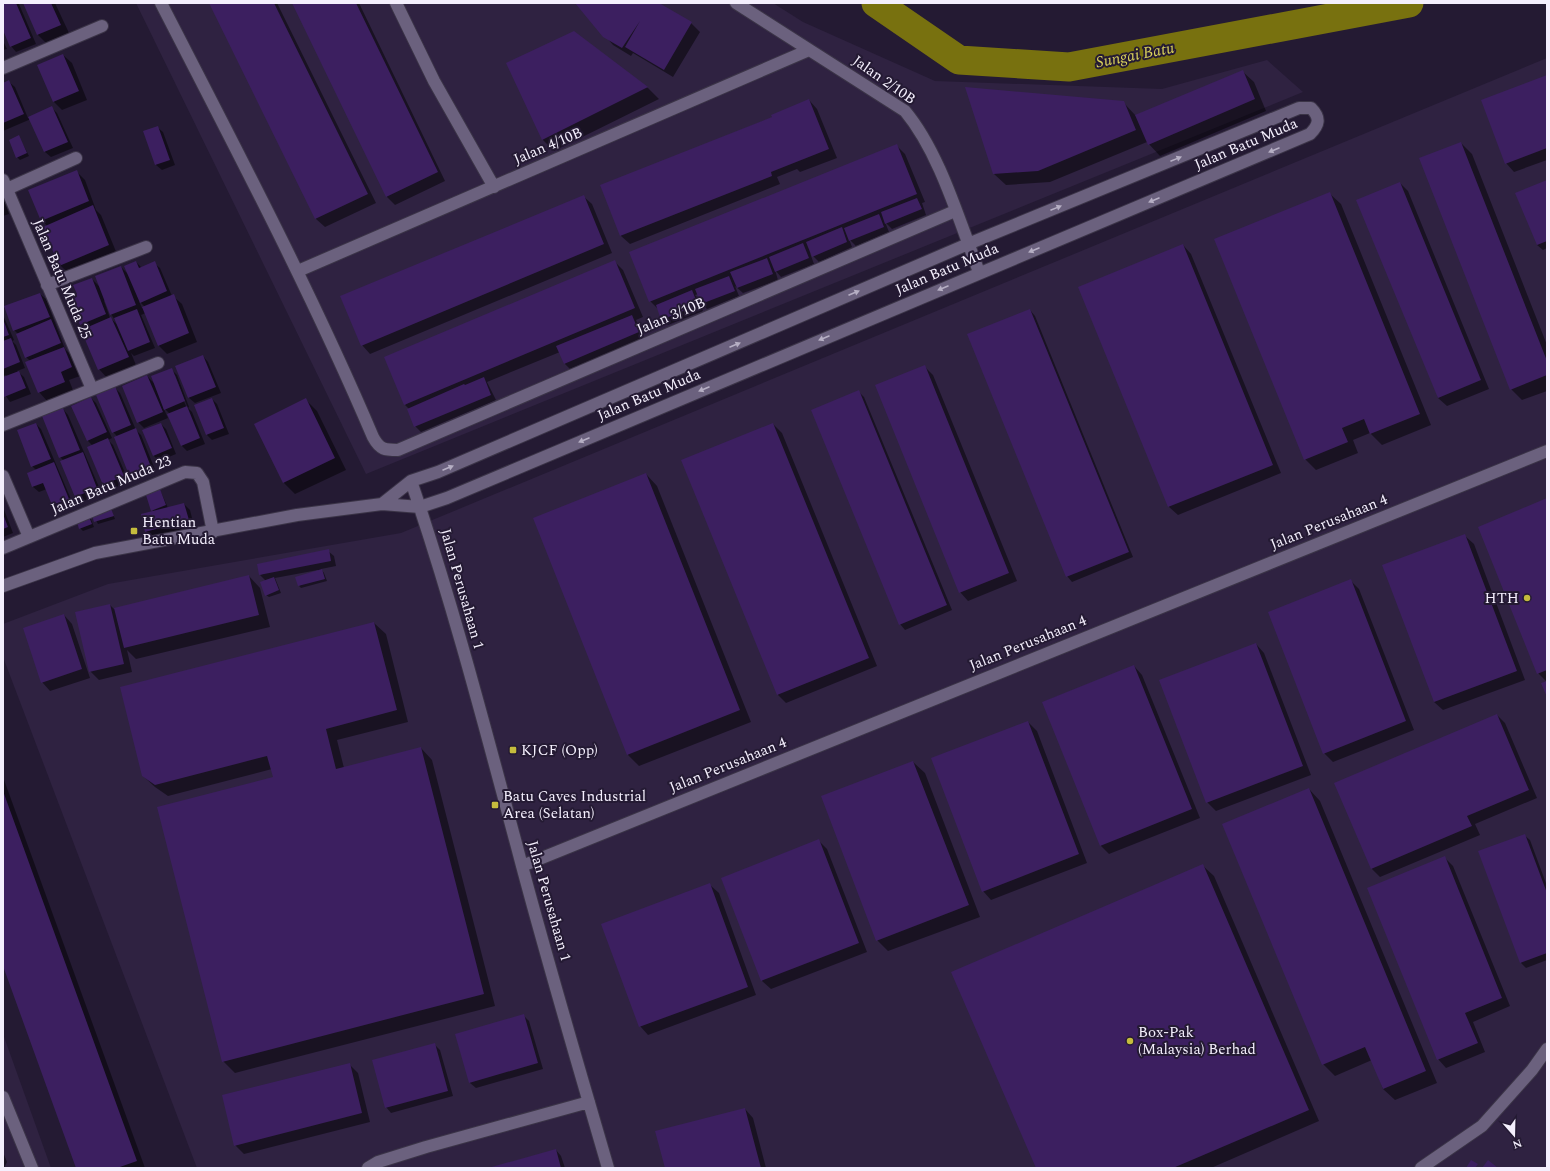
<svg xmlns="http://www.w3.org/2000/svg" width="1550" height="1171" font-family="Spectral,serif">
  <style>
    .built { fill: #2f2241 }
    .shadow { fill: #0007; fill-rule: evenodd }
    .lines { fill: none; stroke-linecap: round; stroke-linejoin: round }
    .river { stroke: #78710f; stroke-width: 29 }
    .building { fill: #3c1f60 }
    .minor-casing { stroke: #3b3447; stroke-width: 14 }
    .minor { stroke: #6b617e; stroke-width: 12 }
    .oneway { fill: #b6afc4 }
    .poi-dot { fill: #c5bc3d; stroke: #241a33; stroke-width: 1.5 }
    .labels { text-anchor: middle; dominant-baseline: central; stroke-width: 4; stroke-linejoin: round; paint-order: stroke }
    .street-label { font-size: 15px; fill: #f4effd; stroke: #241a33 }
    .poi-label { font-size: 15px; fill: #f4effd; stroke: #241a33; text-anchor: start }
    .water-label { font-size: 16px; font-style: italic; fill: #dcd45d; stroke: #241a33 }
  </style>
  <rect width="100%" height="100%" fill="#241a33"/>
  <path class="built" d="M136,3H773L803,22L935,81L1162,89L1267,60L1303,92L366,474Z
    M1547,58V1168H197L3,657V624L108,584L401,533Z
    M3,1034L51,1168H3Z"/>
  <path class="shadow" d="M3,3L19,4L36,44L16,52L11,46L3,28Z
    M24,3H55L69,33L46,43L38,35Z
    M210,3H277L376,203L325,227L316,219Z
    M293,3H359L445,181L395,205L387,197Z
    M577,3H655L691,23L700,32L673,77L633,53L631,56L613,45Z
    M574,32L648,88L659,99L554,151L542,139Z
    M3,41L7,49L3,50Z
    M63,55L72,63L87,100L62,110L54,102Z
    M1242,71L1254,82L1266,111L1160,156L1147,142L1050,182L1006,185L994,174L1123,102L1136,116Z
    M1547,76V160L1514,172L1506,163Z
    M9,82L15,87L28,118L52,108L57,113L73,148L51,157L45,152L31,119L3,131V84Z
    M809,100L817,109L837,158L800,172L797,169L777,177L780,184L630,244L621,236L601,186L771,118Z
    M157,127L163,132L175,165L162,170L156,165Z
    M19,137L29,156L20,160L17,157Z
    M1461,143L1472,154L1547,345V391L1522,400L1511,389Z
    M896,145L905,154L925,202L922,203L926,215L892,229L885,222L889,232L856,246L849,239L852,247L819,262L810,253L814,264L781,277L775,270L778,280L743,293L735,286L739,296L707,309L699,301L703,311L668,325L662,320L658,309L650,301ZM698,294L700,300L695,295Z
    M77,172L85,180L96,210L101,215L117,254L69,274L60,265L47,226L42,220Z
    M1547,181V248L1543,250L1537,245Z
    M1400,183L1408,191L1489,389L1447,406L1438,398Z
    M1329,193L1341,204L1431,425L1382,445L1370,433L1353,440L1358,453L1316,470L1305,459Z
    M583,196L592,204L612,253L370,354L362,345Z
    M3,198L9,214L3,216Z
    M1183,245L1191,254L1281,473L1178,515L1169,507L1080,287Z
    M614,261L623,270L643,317L636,320L644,338L570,369L564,363L560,352L487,382L496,400L421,432L415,426L409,409L405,405Z
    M136,262L142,268L154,263L160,268L172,296H173L182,304L197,342L167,354L159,346L146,313L141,315L155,348L134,356L131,353L136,365L107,378L99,369L85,329L81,324L78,295L92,279L101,288L121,267L129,275ZM105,300L111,314L118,325L110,318L104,301ZM139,301L145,307L142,308Z
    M40,294L46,299L65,349L72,356L80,376L69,380L73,390L47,401L39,392L30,361L26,357L18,334L14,330Z
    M1030,310L1035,316L1133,557L1072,582L1067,576Z
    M3,315L14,340L12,341L16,345L25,368L17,371L24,377L31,394L10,402L3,392V378L7,377L6,375L3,376Z
    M203,356L208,362L221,393L195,403L189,398L177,366Z
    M924,366L933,375L1017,581L968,601L960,592Z
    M172,370L177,375L189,407L188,408L192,412L205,444L187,451L181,445L170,414L163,407L168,418L144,428L138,422L147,376L156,385ZM173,375H175L187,406H186Z
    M115,388L120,393L136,430L141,435L156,472L136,480L130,475L115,438L118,437L113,432Z
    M858,391L864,397L952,610L905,630L900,624Z
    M91,398L96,403L112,438L108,440L113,445L129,482L109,490L104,485L88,448L93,446L88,441L72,406Z
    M212,399L217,404L229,434L212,440L207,435Z
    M306,400L317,411L346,470L295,494L284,483L255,424Z
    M63,409L68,415L102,494L81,502L76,497L62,462L64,461L60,457Z
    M36,424L41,429L73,504L58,510L53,505L47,489L39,492L33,487L28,473L36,470L32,466Z
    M161,424L166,429L176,454L159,461L153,455Z
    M773,424L782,433L877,666L786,703L778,695Z
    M646,474L657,486L751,722L639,766L628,755Z
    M160,490L168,508L184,504L190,510L194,526L152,537L146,531Z
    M1547,500V695V682L1538,673Z
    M3,507L13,533L3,537Z
    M110,507L115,519L98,524L92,513Z
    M90,517L94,527L83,531L80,528Z
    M1465,536L1474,544L1525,680L1443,710L1434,702Z
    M328,551L334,556L336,566L321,569L324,573L327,581L301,588L299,586L318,571V570L275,578L281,593L269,597L266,595V581L260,575Z
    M249,576L260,588L270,627L136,659L127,650L132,672L99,680L90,671L110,605L114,609Z
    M1350,580L1359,589L1414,730L1333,762L1324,753Z
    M64,615L72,624L90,678L50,691L42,682Z
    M374,623L386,634L408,722L337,740L344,768L421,748L432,760L495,1006L235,1073L223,1061L274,778L272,769L168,796L155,787L143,776Z
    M1256,644L1264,653L1311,775L1216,811L1207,802Z
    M1134,666L1142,675L1200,818L1109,854L1101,846L1043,702Z
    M1497,715L1505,723L1537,798L1475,824L1480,835L1380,877L1371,868Z
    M1028,722L1037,731L1087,863L991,900L983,891Z
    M913,762L925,773L980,917L888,951L877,940Z
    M3,777L145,1168H77L3,963Z
    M1309,789L1320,801L1437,1083L1395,1100L1383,1089L1372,1060L1335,1076L1323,1064Z
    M1524,835L1530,840L1547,886V960L1526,968L1521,963Z
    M819,841L827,849L867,952L771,989L762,981L722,879Z
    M1445,858L1453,866L1510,1006L1473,1022L1485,1052L1446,1068L1438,1059Z
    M1202,865L1214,876L1319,1121L1211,1168H1037Z
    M710,885L719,893L756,995L648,1035L640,1026Z
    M524,1016L529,1021L543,1069L476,1088L470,1083L456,1035Z
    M435,1045L440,1050L453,1096L391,1113L386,1107Z
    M349,1064L358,1073L370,1122L244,1154L235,1145Z
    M745,1109L753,1118L766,1168H666Z
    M556,1150L561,1156L565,1168H490Z
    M3,1152L7,1162L4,1168H3Z"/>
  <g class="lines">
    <path class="river" d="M876,3L959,60L1069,67L1409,3"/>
  </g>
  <path class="building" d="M3,3H16L31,38L10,47L3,30Z
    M23,3H51L61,25L37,35Z
    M209,3H274L368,194L315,219Z
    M292,3H356L438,172L386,197Z
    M575,3H659L692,22L664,70L625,47L640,21L622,48L603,37Z
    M574,31L648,87L542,140L506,63Z
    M63,54L79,91L53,102L37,65Z
    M1243,70L1255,99L1148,145L1135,115Z
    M1547,75V148L1505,164L1481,100Z
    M9,80L24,114L3,123V83Z
    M965,87L1124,101L1136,130L1038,171L993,174Z
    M809,99L829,149L771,172L772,176L620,236L600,185L772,117L771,115Z
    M52,106L68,142L44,152L28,117Z
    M158,126L170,160L155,165L143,131Z
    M19,135L27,153L16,158L9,140Z
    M1461,142L1547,361V375L1510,390L1419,158Z
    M897,144L917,194L649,302L629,252Z
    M77,170L89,201L41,221L28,190Z
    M1547,180V241L1537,245L1515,193Z
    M1400,182L1481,380L1438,398L1356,200Z
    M1330,192L1420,414L1370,434L1364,419L1342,428L1348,442L1304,460L1214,239Z
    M584,195L604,244L361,346L340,296Z
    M917,198L922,209L885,224L881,212Z
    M93,205L109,245L59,266L43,227Z
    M879,214L884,227L849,241L844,228Z
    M842,227L847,242L812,257L806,242Z
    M803,243L809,258L775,272L769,257Z
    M1183,244L1273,465L1168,507L1078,287Z
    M767,258L773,274L737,288L730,272Z
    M615,260L635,308L404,405L384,357Z
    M136,261L139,268L155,261L167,291L140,303L124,266Z
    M121,266L136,305L110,315L95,276Z
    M729,276L735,291L701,304L695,289Z
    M92,278L106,314L80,325L69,297L77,294L73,285Z
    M692,290L698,305L661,320L656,305Z
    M40,293L50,317L13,331L4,306Z
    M174,294L189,333L158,346L142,307Z
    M137,309L150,342L128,351L114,318Z
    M1030,309L1129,552L1066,577L967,334Z
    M632,315L639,332L564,364L556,346Z
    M111,317L129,357L98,370L81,330Z
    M3,319L9,335L3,337Z
    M51,319L61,343L25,358L16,334Z
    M11,338L20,362L3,369V341Z
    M64,347L72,367L61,372L65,382L38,393L25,362Z
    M203,355L216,387L188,398L175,366Z
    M925,365L1009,573L959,593L875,385Z
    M172,368L185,401L164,410L151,376Z
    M19,371L26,388L4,397L3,377Z
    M147,375L163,412L137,423L122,386Z
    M484,377L491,395L414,427L407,409L464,384L465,385Z
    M115,386L131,425L112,433L96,395Z
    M859,390L947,605L899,625L811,410Z
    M91,397L107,432L87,441L71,406Z
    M212,398L224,428L206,435L194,405Z
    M306,398L335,458L283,483L254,424Z
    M187,406L200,438L181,446L167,414Z
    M63,408L80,450L59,458L42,416Z
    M36,423L51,459L31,467L17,430Z
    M161,423L172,448L153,456L142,430Z
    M773,423L869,658L777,695L681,460Z
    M136,428L151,467L129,475L114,437Z
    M108,438L124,476L103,485L87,447Z
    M83,452L97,488L75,497L60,461Z
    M54,462L69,499L52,505L43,483L32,487L27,473Z
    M646,473L740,710L627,755L533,518Z
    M160,489L166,505L151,511L146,495Z
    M1547,498V670L1537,674L1478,527Z
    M184,503L189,520L145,532L141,514Z
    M110,506L114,516L94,522L91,512Z
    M3,514L8,527L3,529Z
    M88,514L92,524L79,529L76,518Z
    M1465,534L1517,671L1434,702L1382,565Z
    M329,549L331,561L259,575L257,564Z
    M322,569L325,579L298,586L295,577Z
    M249,575L259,615L124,648L114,608Z
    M274,577L279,590L265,596L260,582Z
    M1351,579L1406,721L1323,754L1268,612Z
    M110,604L124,664L89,672L75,612Z
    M64,614L82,669L41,683L23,628Z
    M374,622L397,710L326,729L336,769L421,747L484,994L222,1062L157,807L273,777L267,756L155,785L142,776L120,687Z
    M1256,643L1303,766L1206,803L1159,680Z
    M1134,665L1192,809L1100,846L1042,702Z
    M1547,681V697L1541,683Z
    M1497,714L1529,790L1467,816L1472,826L1371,869L1334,783Z
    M1028,721L1079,854L982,892L931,758Z
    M913,761L969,905L876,941L821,796Z
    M1309,788L1426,1071L1383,1089L1365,1047L1322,1065L1222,824Z
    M3,791L137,1161L117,1168H76L3,966Z
    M1525,834L1547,893V953L1520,963L1478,851Z
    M819,839L859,943L761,981L721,878Z
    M1445,856L1502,998L1465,1013L1478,1043L1437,1060L1367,888Z
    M1203,864L1309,1110L1173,1168H1036L951,972Z
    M710,883L748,987L639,1027L601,924Z
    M524,1014L538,1063L469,1083L455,1034Z
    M435,1043L448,1091L385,1108L372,1060Z
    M350,1063L362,1113L234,1146L222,1095Z
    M745,1108L761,1168H665L655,1131Z
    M556,1149L561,1168H488Z
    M1471,1160L1478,1164L1475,1168H1466Z
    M1488,1160L1498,1168H1482Z"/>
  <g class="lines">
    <defs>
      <path id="minor" d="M161,3C235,147 310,289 373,437C380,450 385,450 398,450L955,211
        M396,3L434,81L494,187
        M736,3L905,111C940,153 959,221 979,272
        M3,68L102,26
        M3,180L92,389
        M7,189L76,158
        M298,271L809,50
        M47,285L146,247
        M3,425L158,363
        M3,476L29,537
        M411,481C452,601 484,724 517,847C545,954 577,1061 608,1168
        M3,548L185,472L197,473L203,482L213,532
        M3,586L95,553L297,515L382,504L420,507L447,498L1310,134C1319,125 1321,118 1311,108H1299L968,244L438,472L411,481L382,504
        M522,866L1547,451
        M3,1097L32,1168
        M368,1168L378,1162L426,1147L589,1102
        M1421,1168L1482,1126L1532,1070L1547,1049"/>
    </defs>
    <use href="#minor" class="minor-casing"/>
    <use href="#minor" class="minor"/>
  </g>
  <defs><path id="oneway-solid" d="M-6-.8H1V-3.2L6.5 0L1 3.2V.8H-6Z"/></defs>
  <g class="oneway">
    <use href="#oneway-solid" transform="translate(1274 150) rotate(157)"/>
    <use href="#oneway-solid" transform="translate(1176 159) rotate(-22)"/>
    <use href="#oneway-solid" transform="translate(1154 200) rotate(157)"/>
    <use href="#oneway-solid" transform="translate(1056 208) rotate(-22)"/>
    <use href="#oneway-solid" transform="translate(1034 250) rotate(157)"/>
    <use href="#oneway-solid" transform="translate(943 288) rotate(157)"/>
    <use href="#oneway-solid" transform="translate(854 293) rotate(-23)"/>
    <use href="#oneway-solid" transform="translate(824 338) rotate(157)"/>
    <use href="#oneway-solid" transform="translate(735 345) rotate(-23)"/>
    <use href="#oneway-solid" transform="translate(704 389) rotate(157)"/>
    <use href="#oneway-solid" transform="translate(584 440) rotate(157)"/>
    <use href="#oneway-solid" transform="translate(448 468) rotate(-23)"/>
  </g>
  <g class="poi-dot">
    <rect x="130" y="527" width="8" height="8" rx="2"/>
    <circle cx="1527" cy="598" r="4"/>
    <rect x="509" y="746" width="8" height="8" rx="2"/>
    <rect x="491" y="801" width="8" height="8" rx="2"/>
    <circle cx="1130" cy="1041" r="4"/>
  </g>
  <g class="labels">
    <g class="street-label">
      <text transform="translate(884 80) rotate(35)">Jalan 2/10B</text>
      <text transform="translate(1246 144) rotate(-23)">Jalan Batu Muda</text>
      <text transform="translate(548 146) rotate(-23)">Jalan 4/10B</text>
      <text transform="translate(947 269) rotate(-23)">Jalan Batu Muda</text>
      <text transform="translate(62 279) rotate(67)">Jalan Batu Muda 25</text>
      <text transform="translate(671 316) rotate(-23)">Jalan 3/10B</text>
      <text transform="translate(649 395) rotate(-23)">Jalan Batu Muda</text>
      <text transform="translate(111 485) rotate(-23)">Jalan Batu Muda 23</text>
      <text transform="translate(1329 522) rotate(-22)">Jalan Perusahaan 4</text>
      <text transform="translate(462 589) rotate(74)">Jalan Perusahaan 1</text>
      <text transform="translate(1028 643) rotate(-22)">Jalan Perusahaan 4</text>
      <text transform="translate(728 765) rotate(-22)">Jalan Perusahaan 4</text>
      <text transform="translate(549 901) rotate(74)">Jalan Perusahaan 1</text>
    </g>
    <g class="poi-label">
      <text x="142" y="522">Hentian<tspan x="142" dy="17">Batu Muda</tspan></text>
      <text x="1519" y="598" text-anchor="end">HTH</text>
      <text x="521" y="750">KJCF (Opp)</text>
      <text x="503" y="796">Batu Caves Industrial<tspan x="503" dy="17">Area (Selatan)</tspan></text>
      <text x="1138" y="1032">Box-Pak<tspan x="1138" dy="17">(Malaysia) Berhad</tspan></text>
    </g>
    <g class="water-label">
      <text transform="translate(1135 55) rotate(-11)">Sungai Batu</text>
    </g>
  </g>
  <rect width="1550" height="1171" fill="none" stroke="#f4effd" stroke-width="8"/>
  <g transform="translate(1514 1135) rotate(160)" stroke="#241a33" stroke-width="3" paint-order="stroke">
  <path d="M0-3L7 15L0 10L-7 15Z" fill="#f4effd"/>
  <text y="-6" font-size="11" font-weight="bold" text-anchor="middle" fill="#f4effd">N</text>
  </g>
</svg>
